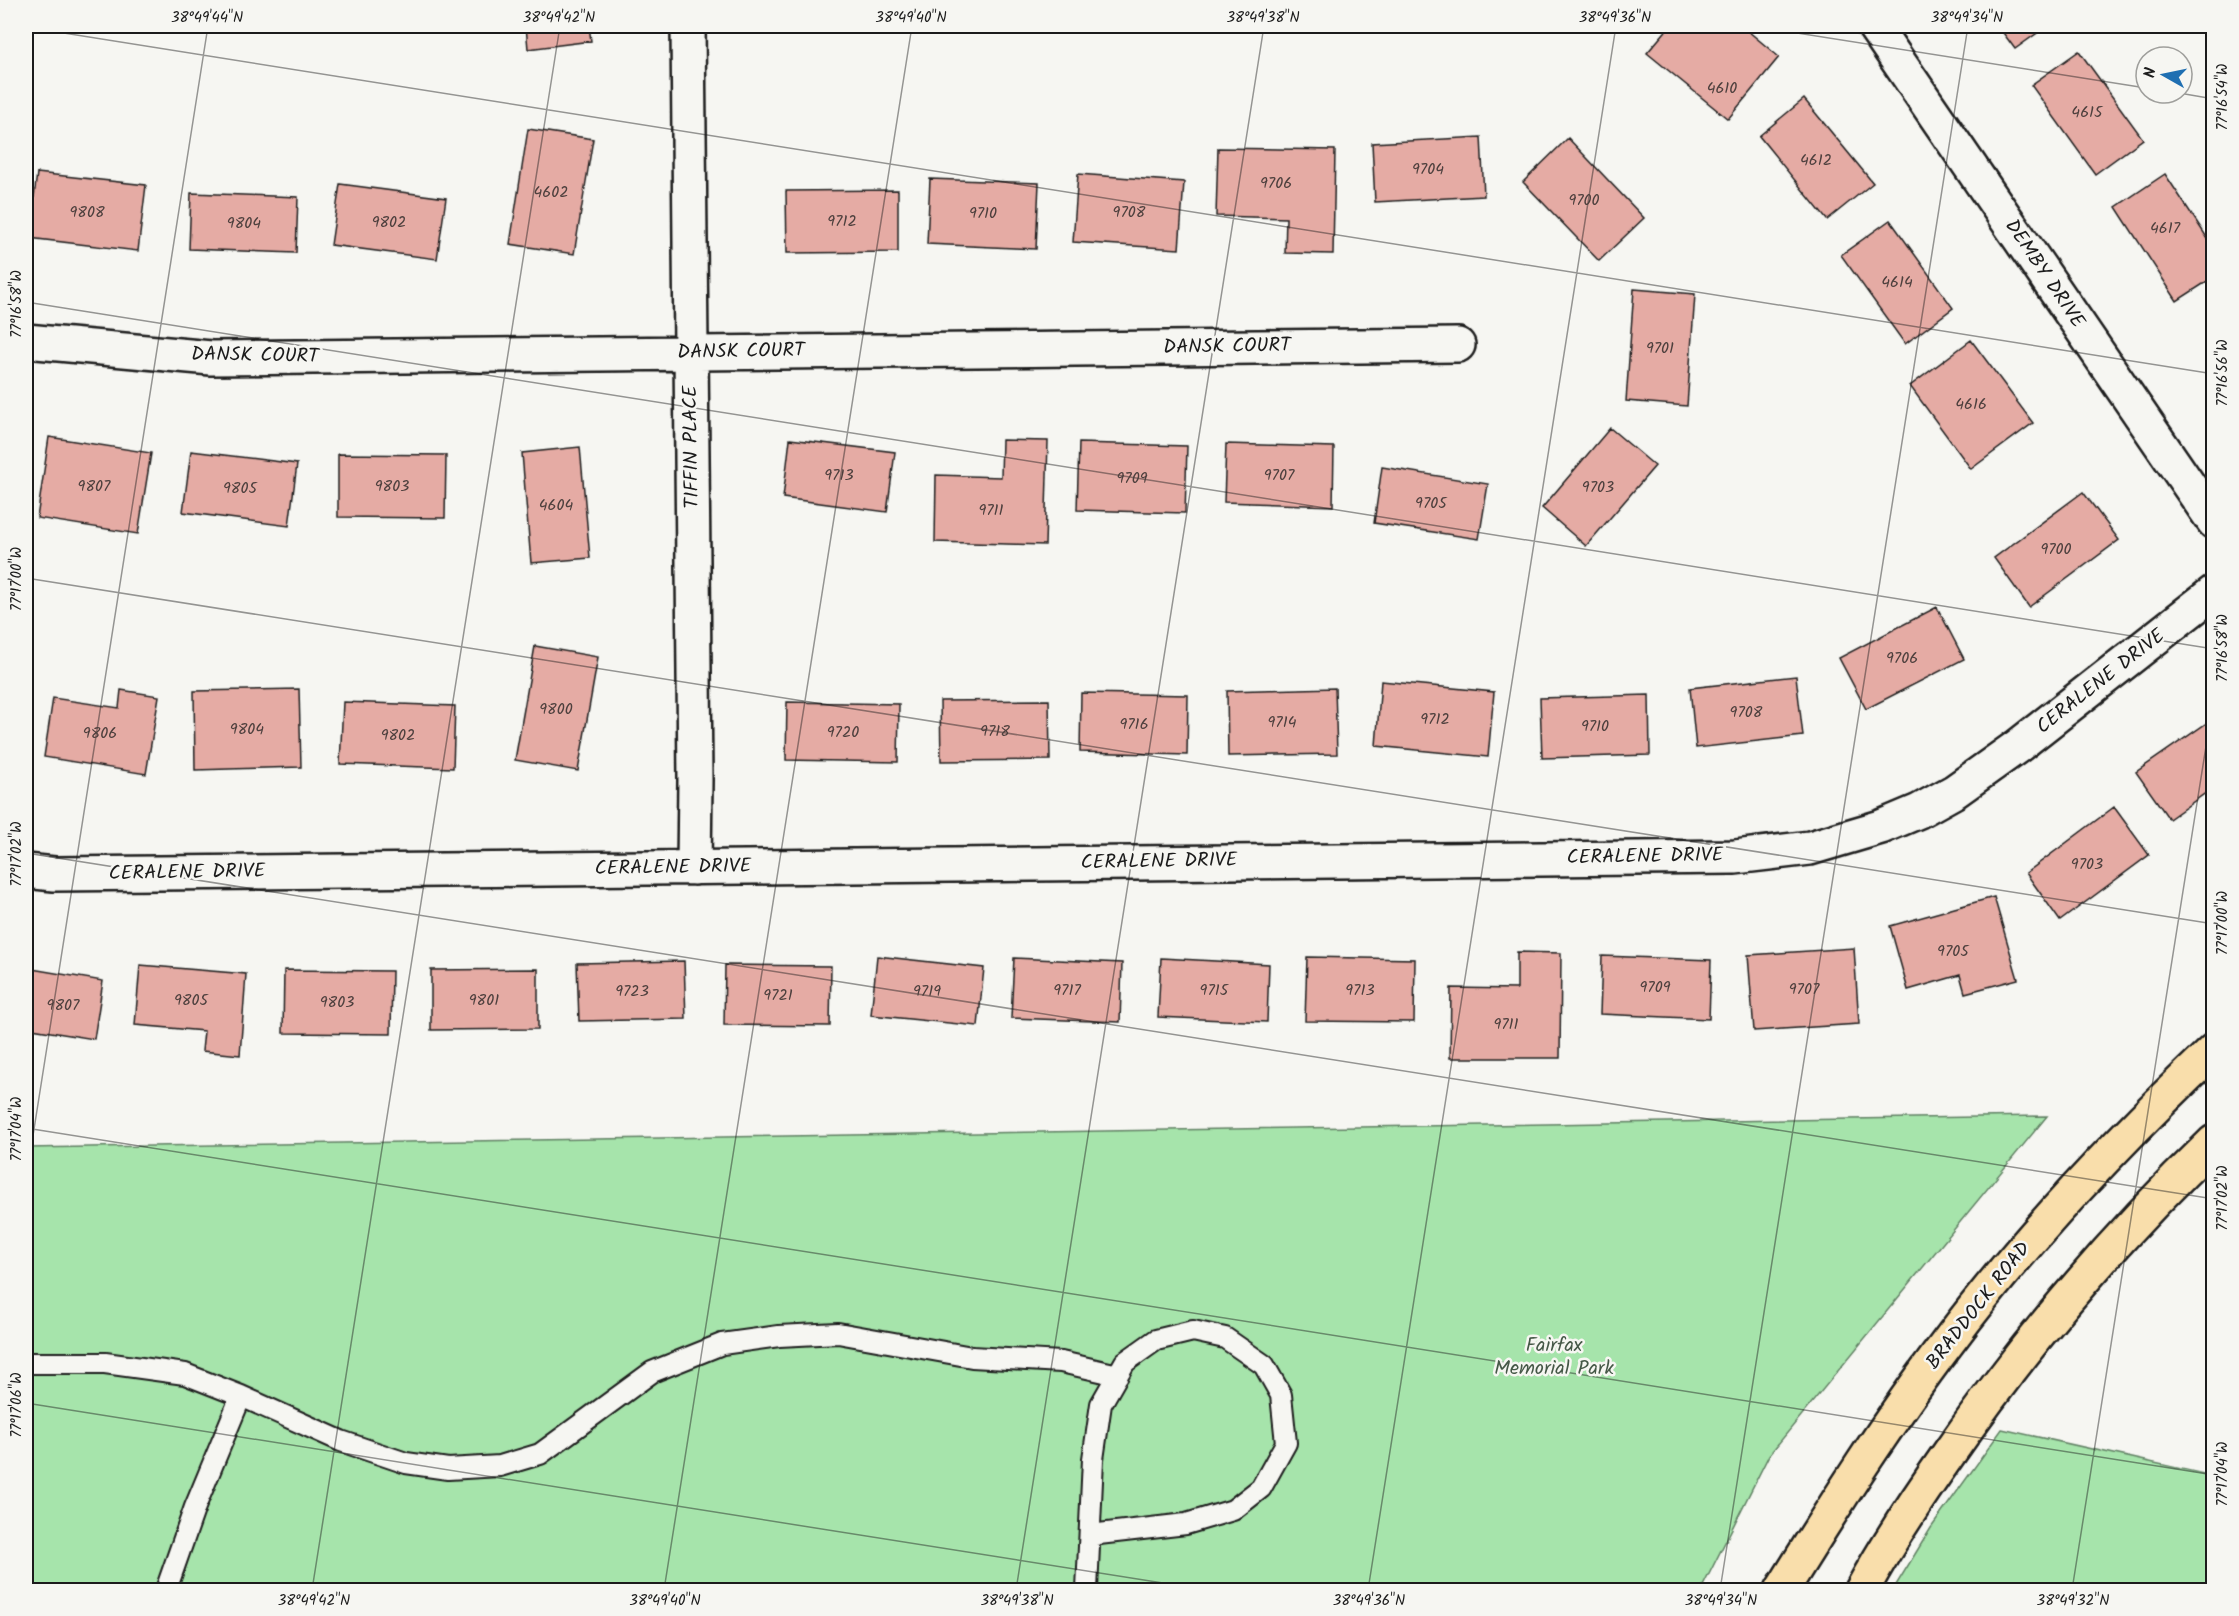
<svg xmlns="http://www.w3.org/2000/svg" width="2239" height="1616" font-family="Kalam,sans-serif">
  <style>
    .green { fill: #a6e4ab; stroke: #618064; stroke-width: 1.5 }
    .building { fill: #e5aba4; stroke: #1c1c1c; stroke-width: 1.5 }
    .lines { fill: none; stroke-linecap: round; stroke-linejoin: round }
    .lane-casing { stroke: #1c1c1c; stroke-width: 24 }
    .street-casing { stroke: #1c1c1c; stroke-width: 38 }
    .primary-casing { stroke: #1c1c1c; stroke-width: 38 }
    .lane { stroke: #f6f6f2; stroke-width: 20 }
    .street { stroke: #f6f6f2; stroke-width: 33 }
    .primary { stroke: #f9deab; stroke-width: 33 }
    .ticks { fill: none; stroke: #1c1c1c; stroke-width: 1.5; stroke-opacity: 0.45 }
    .labels { text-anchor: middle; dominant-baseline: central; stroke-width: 5; stroke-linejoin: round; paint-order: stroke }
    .number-label { font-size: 16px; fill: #4e403e }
    .street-label { font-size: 20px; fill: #1c1c1c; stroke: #f6f6f2 }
    .park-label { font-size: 20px; fill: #455847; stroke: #f6f6f2 }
    .neatline { fill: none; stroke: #1c1c1c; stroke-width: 2 }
    .ticks-label { font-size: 15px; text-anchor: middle; fill: #1c1c1c }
  </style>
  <rect width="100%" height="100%" fill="#f6f6f2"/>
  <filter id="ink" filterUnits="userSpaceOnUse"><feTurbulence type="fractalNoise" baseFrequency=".0167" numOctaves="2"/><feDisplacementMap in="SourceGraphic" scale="12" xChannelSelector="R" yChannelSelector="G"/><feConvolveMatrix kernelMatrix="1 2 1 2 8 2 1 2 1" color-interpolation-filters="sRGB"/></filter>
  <g filter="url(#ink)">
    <path class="green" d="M2047,1116L1769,1455L1701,1590H26V1148Z
      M2002,1429L2213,1476V1590H1893L1931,1528Z"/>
    <path class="building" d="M526,26H589L591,41L528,49Z
      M1670,26H1742L1779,57L1728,119L1647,53Z
      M1998,26H2047L2015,49Z
      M2079,51L2143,139L2095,174L2031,85Z
      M1804,99L1873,183L1827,220L1759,136Z
      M528,129L593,139L574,254L510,244Z
      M1481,137L1484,196L1375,202L1372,143Z
      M1568,138L1644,218L1599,261L1523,182Z
      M1218,148L1335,150L1333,254L1285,253L1286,218L1216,216Z
      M37,173L146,185L138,251L29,238Z
      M1078,174L1184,182L1179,249L1073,242Z
      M2165,174L2214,248V277L2177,301L2116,207Z
      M930,179L1039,183L1036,249L927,244Z
      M340,184L446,198L437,259L331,245Z
      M898,190V252L787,253L786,191Z
      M191,193L298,197L296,253L189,249Z
      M1890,220L1953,308L1905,344L1841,255Z
      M1634,289L1695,294L1687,406L1626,401Z
      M1971,340L2033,423L1971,469L1910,386Z
      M1610,428L1655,466L1586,546L1542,508Z
      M49,437L151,453L138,534L37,518Z
      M790,439L895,452L887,512L783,498Z
      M1002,440L1048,441L1045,545L935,542L936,475L1001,477Z
      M1079,443L1187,446L1185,513L1077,510Z
      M1226,444L1334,447L1333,506L1224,502Z
      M580,447L590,558L531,563L522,453Z
      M191,451L297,464L289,526L183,512Z
      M338,454L446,455L445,518L338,517Z
      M1382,467L1488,484L1479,539L1374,523Z
      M2083,492L2119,540L2029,607L1994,558Z
      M1937,607L1964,659L1866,709L1839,658Z
      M535,646L598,657L578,771L515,760Z
      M1796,676L1803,736L1696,748L1690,688Z
      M1381,681L1494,692L1488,757L1376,746Z
      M1335,688L1337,754L1228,756L1227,691Z
      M299,689L301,767L195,770L194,691Z
      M121,690L159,696L146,774L44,757L53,698L119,708Z
      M1081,693L1188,695L1187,755L1080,752Z
      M1649,695L1650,755L1542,758L1540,698Z
      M1049,700L1050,760L941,761L940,701Z
      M343,702L455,706L453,768L340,764Z
      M787,702L899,704L898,762L786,760Z
      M2214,718V787L2169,819L2136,772Z
      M2114,807L2149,855L2060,921L2026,873Z
      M1994,897L2018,979L1965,993L1960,975L1908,990L1890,926Z
      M1854,948L1859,1024L1754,1031L1748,955Z
      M1517,952L1561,953L1560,1058H1450L1451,988L1517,989Z
      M877,956L984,968L978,1026L871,1015Z
      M1602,956L1711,960L1709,1019L1600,1014Z
      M1307,957L1415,959L1414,1022L1305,1021Z
      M1014,958L1122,963L1120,1022L1011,1018Z
      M1161,958L1269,964L1267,1022L1158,1017Z
      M684,961L686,1019L579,1021L577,963Z
      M140,965L246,974L240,1055L202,1051L204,1031L135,1025Z
      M725,965L831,966L830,1026L724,1025Z
      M26,968L103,981L94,1039L26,1028Z
      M538,969V1029L431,1030V970Z
      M284,970L392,971L391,1034L283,1033Z"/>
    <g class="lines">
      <defs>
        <path id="lane" d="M26,1363H105L185,1374L241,1396
          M166,1590L195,1507L241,1396L341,1441L406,1463L448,1469L500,1466L540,1454L652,1372L722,1344L779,1336L838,1333L972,1357L1061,1362L1118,1375
          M1087,1590L1093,1459L1101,1404L1125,1362L1156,1340L1193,1331L1225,1338L1264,1365L1281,1395L1286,1443L1261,1488L1233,1510L1186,1524L1090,1535"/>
        <path id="street" d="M688,26L695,780L694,868
          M1874,26L2214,522
          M26,341L211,358L1458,345
          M26,871L54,874L1735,857L1810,848L1881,827L1919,811L1955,791L2018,746L2214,592"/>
        <path id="primary" d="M1782,1590C1834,1506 1888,1421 1948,1342C2027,1236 2118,1141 2214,1050
          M1862,1590C1888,1542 1919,1496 1950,1452C2027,1341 2116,1236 2214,1142"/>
      </defs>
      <use href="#lane" class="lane-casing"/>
      <use href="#street" class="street-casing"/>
      <use href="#primary" class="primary-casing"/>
      <use href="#lane" class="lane"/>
      <use href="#street" class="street"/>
      <use href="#primary" class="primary"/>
    </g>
  </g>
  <path class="ticks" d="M1753,26L2146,88M26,27L2214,374M2179,93L2214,99M26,302L2214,649M26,578L2214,924M26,853L2214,1199M26,1128L2214,1475M26,1180L208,26M26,1403L1207,1590M312,1590L560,26M664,1590L912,26M1016,1590L1264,26M1368,1590L1616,26M1720,1590L1968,26M2072,1590L2214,696"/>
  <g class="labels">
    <g class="number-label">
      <text x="1722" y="88">4610</text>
      <text x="2087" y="112">4615</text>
      <text x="1816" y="160">4612</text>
      <text x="1428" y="169">9704</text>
      <text x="1276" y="183">9706</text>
      <text x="551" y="192">4602</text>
      <text x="1584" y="200">9700</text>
      <text x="87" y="212">9808</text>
      <text x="1129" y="212">9708</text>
      <text x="983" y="213">9710</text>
      <text x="842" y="221">9712</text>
      <text x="389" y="222">9802</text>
      <text x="244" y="223">9804</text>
      <text x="2165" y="228">4617</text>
      <text x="1897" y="282">4614</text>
      <text x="1660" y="348">9701</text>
      <text x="1971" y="404">4616</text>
      <text x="839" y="475">9713</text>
      <text x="1279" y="475">9707</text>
      <text x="1132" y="478">9709</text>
      <text x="94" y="486">9807</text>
      <text x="392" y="486">9803</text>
      <text x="1598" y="487">9703</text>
      <text x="240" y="488">9805</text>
      <text x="1431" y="503">9705</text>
      <text x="556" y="505">4604</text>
      <text x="991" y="510">9711</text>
      <text x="2056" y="549">9700</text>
      <text x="1902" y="658">9706</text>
      <text x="556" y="709">9800</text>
      <text x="1746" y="712">9708</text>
      <text x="1435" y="719">9712</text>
      <text x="1282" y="722">9714</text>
      <text x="1134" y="724">9716</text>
      <text x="1595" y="726">9710</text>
      <text x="247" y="729">9804</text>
      <text x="995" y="731">9718</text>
      <text x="843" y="732">9720</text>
      <text x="100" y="733">9806</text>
      <text x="398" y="735">9802</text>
      <text x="2087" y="864">9703</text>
      <text x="1953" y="951">9705</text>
      <text x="1655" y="987">9709</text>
      <text x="1804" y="989">9707</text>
      <text x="1067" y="990">9717</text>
      <text x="1214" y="990">9715</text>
      <text x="1360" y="990">9713</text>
      <text x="632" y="991">9723</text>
      <text x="927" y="991">9719</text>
      <text x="778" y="995">9721</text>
      <text x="191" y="1000">9805</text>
      <text x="484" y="1000">9801</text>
      <text x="337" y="1002">9803</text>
      <text x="63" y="1005">9807</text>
      <text x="1506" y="1024">9711</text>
    </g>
    <g class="street-label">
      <text transform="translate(2044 274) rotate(56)">DEMBY DRIVE</text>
      <text transform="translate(1227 347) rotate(-1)">DANSK COURT</text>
      <text transform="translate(741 352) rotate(-1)">DANSK COURT</text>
      <text transform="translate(255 356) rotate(1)">DANSK COURT</text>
      <text transform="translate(692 447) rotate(-91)">TIFFIN PLACE</text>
      <text transform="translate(2101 682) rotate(-38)">CERALENE DRIVE</text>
      <text transform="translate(1645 857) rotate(-1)">CERALENE DRIVE</text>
      <text transform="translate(1159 862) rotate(-1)">CERALENE DRIVE</text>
      <text transform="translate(673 868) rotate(-1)">CERALENE DRIVE</text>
      <text transform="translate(187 873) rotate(-1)">CERALENE DRIVE</text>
      <text transform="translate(1979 1306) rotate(-52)">BRADDOCK ROAD</text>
    </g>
    <g class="park-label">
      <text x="1554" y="1346">Fairfax<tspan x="1554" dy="23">Memorial Park</tspan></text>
    </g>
  </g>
  <rect width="2239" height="1616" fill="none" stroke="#f6f6f2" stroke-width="66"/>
  <g transform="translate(2164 75) rotate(279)"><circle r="28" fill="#f6f6f2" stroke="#9f9f9c" stroke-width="1.5"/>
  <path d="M0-4.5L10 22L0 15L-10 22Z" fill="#1f6fb2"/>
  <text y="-9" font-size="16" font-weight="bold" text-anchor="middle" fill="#1c1c1c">N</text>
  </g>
  <rect x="33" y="33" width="2173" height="1550" class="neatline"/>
  <g class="ticks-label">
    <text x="207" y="22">38°49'44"N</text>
    <text x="559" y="22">38°49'42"N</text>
    <text x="911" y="22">38°49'40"N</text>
    <text x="1263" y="22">38°49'38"N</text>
    <text x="1615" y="22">38°49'36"N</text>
    <text x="1967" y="22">38°49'34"N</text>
    <text transform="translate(2222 97) rotate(-90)" y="5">77°16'54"W</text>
    <text transform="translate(16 304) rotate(-90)" y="5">77°16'58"W</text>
    <text transform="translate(2222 373) rotate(-90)" y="5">77°16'56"W</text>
    <text transform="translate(16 579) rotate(-90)" y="5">77°17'00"W</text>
    <text transform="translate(2222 648) rotate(-90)" y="5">77°16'58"W</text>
    <text transform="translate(16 854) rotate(-90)" y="5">77°17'02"W</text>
    <text transform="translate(2222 923) rotate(-90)" y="5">77°17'00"W</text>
    <text transform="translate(16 1129) rotate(-90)" y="5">77°17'04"W</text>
    <text transform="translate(2222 1198) rotate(-90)" y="5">77°17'02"W</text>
    <text transform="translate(16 1405) rotate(-90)" y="5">77°17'06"W</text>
    <text transform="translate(2222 1474) rotate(-90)" y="5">77°17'04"W</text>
    <text x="314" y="1605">38°49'42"N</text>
    <text x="665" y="1605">38°49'40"N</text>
    <text x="1017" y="1605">38°49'38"N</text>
    <text x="1369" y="1605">38°49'36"N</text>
    <text x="1721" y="1605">38°49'34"N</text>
    <text x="2073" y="1605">38°49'32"N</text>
  </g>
</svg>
